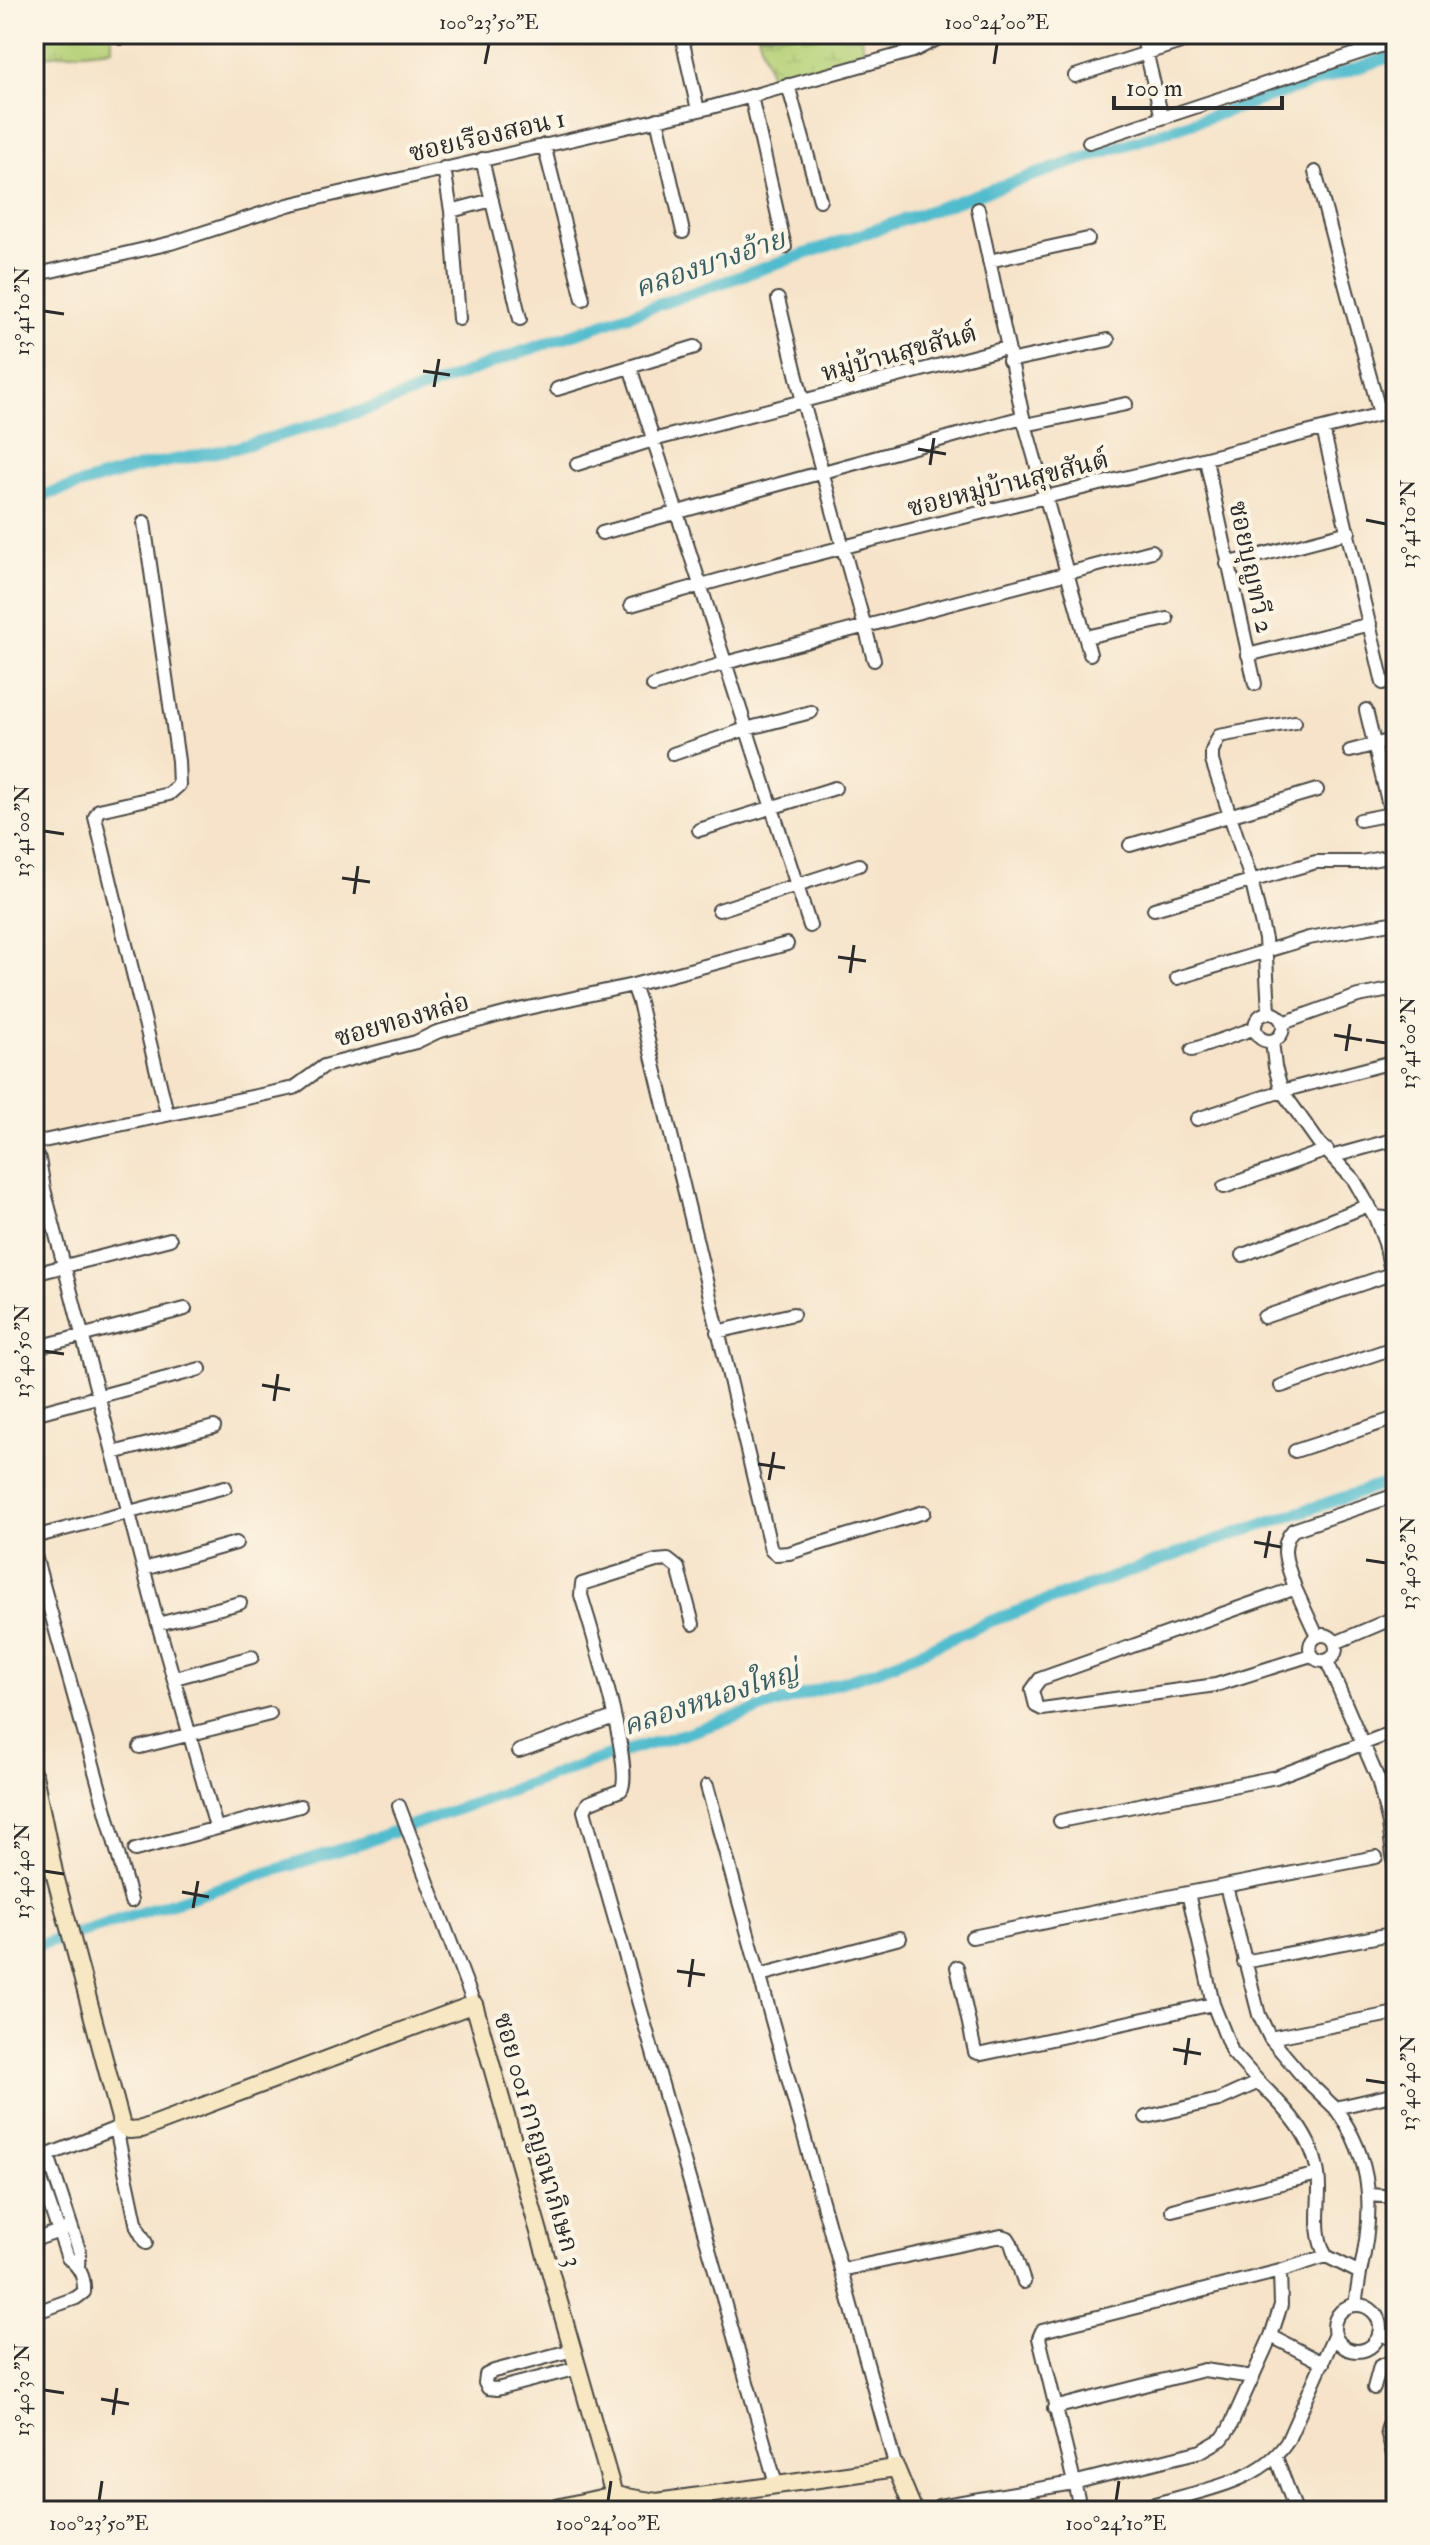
<svg xmlns="http://www.w3.org/2000/svg" width="1430" height="2545" font-family="'IM FELL Double Pica','Noto Serif Thai',serif">
  <style>
    .grass { fill: url(#grass-tufts); stroke: #707e50; stroke-width: 2 }
    .wetland { fill: url(#wetland-marsh); stroke: #707e50; stroke-width: 2 }
    .lines { fill: none; stroke-linecap: round; stroke-linejoin: round }
    .canal { stroke: #51bccd; stroke-width: 12 }
    .street-casing { stroke: #494743; stroke-width: 16 }
    .secondary-casing { stroke: #494743; stroke-width: 20 }
    .street { stroke: #fff; stroke-width: 12 }
    .secondary { stroke: #f7e8c3; stroke-width: 16 }
    .ticks { fill: none; stroke: #2b2b2b; stroke-width: 3 }
    .labels { text-anchor: middle; dominant-baseline: central; stroke-width: 8; stroke-linejoin: round; paint-order: stroke }
    .street-label { font-size: 26px; fill: #2b2b2b; stroke: #fcf5e5 }
    .water-label { font-size: 28px; font-style: italic; fill: #385e64; stroke: #fcf5e5 }
    .neatline { fill: none; stroke: #2b2b2b; stroke-width: 3 }
    .ticks-label { font-size: 20px; text-anchor: middle; fill: #2b2b2b }
  </style>
  <defs>
    <pattern id="grass-tufts" width="24" height="20" patternUnits="userSpaceOnUse" patternTransform="scale(2)"><rect width="24" height="20" fill="#b4d076"/><path d="M3 7l-1-3M5 7V3M7 7l1-3M15 17l-1-3M17 17v-4M19 17l1-3" fill="none" stroke="#9bb366"/></pattern>
    <pattern id="wetland-marsh" width="20" height="14" patternUnits="userSpaceOnUse" patternTransform="scale(2)"><rect width="20" height="14" fill="#b4d076"/><path d="M1 5h8M5 5V1M11 12h8M15 12V8" fill="none" stroke="#9bb366"/></pattern>
  </defs>
  <rect width="100%" height="100%" fill="#fcf5e5"/>
  <filter id="ink" filterUnits="userSpaceOnUse"><feTurbulence type="fractalNoise" baseFrequency=".0125" numOctaves="2"/><feDisplacementMap in="SourceGraphic" scale="16" xChannelSelector="R" yChannelSelector="G"/><feConvolveMatrix kernelMatrix="1 2 1 2 8 2 1 2 1" color-interpolation-filters="sRGB"/></filter>
  <filter id="wash" filterUnits="userSpaceOnUse"><feTurbulence type="fractalNoise" baseFrequency=".006" numOctaves="4" result="noise"/><feDisplacementMap in="SourceGraphic" scale="32" xChannelSelector="R" yChannelSelector="G"/><feGaussianBlur stdDeviation="1.8" result="paint"/><feColorMatrix in="noise" values="0 0 0 0 0 0 0 0 0 0 0 0 0 0 0 0 0 1.4 0 .05"/><feComposite in="paint" operator="in"/></filter>
  <g filter="url(#wash)">
    <rect width="100%" height="100%" fill="#f6e3c9"/>
    <path class="grass" d="M34,34H112V49L34,57Z"/>
    <path class="wetland" d="M758,34H860L866,58L773,84Z"/>
    <g class="lines">
      <path class="canal" d="M34,498L140,467L236,448L375,407L513,355L1010,183L1396,55
        M34,1947L364,1842L605,1757L684,1734L881,1669L991,1621L1214,1541L1396,1480"/>
    </g>
  </g>
  <g filter="url(#ink)">
    <g class="lines">
      <defs>
        <path id="street" d="M121,34V38
          M681,34L698,110
          M1142,34L1162,118
          M279,36V34
          M1075,76L1206,34
          M788,85L820,200
          M751,96L785,247
          M657,119L683,232
          M1089,142L1386,44L1383,34
          M544,145L583,299
          M482,159L520,319
          M444,168L451,211L459,319
          M1315,172L1380,414
          M978,209L1023,417L1090,654
          M451,211L492,200
          M989,261L1088,239
          M34,275L171,243L288,205L708,108L913,51L947,34
          M778,299L803,402L874,660
          M1009,361L1108,340
          M630,367L810,926
          M557,389L695,347
          M1025,425L1126,404
          M1323,429L1383,683
          M1206,460L1255,684
          M577,464L653,440L1006,348
          M144,522L178,761L179,785L169,794L99,810L95,817L167,1113
          M602,533L1023,417
          M1227,564L1349,532
          M631,605C884,531 1142,477 1396,410
          M1086,637L1167,619
          M1248,655L1370,624
          M653,686L725,663L1152,551
          M1366,710L1391,814
          M1350,751L1396,739
          M673,754L746,729L811,712
          M1360,820L1396,813
          M699,830L835,788
          M1130,845L1317,790
          M1154,909L1316,862H1362L1396,855
          M719,910L859,865
          M1177,978L1309,938L1396,922
          M633,985L639,1002L771,1550L776,1554L789,1553L924,1512
          M1269,1012L1265,939L1251,879L1212,761V751L1219,736L1295,722
          M1255 1027a14 14 0 1 1 28 0a14 14 0 1 1-28 0Z
          M1283,1023L1358,996L1396,989
          M1272,1041L1275,1067L1282,1091L1319,1143L1354,1180L1375,1217L1396,1219
          M1192,1050L1255,1028
          M1197,1119L1282,1091L1396,1061
          M34,1143L294,1088L324,1066L416,1042L437,1032L519,1010L633,985L787,944
          M1334,1156L1396,1139
          M39,1159L44,1189L158,1624L216,1827
          M1224,1187L1327,1150
          M1375,1217L1385,1243L1396,1294
          M1243,1255L1369,1205
          M34,1274L170,1239
          M1264,1317L1391,1274
          M717,1332L793,1314
          M34,1348L185,1309
          M1281,1386L1396,1347
          M34,1414L200,1369
          M1295,1451L1396,1418
          M113,1453L214,1427
          M34,1537L225,1487
          M34,1552L131,1901
          M144,1569L236,1543
          M1295,1588C1289,1568 1277,1548 1293,1530L1393,1496
          M158,1624L240,1603
          M693,1624L678,1568L668,1560L656,1561L582,1584L581,1595C590,1624 635,1771 621,1790L588,1803L584,1811L776,2484
          M1310 1648a13 13 0 1 1 26 0a13 13 0 1 1-26 0Z
          M1335,1643L1396,1617
          M1311,1655L1216,1685L1042,1709L1036,1706L1032,1690L1040,1679L1295,1588L1317,1636
          M1327,1661L1378,1779L1389,1824L1396,1878
          M175,1678L252,1657
          M140,1747L270,1714
          M519,1751L614,1717
          M707,1786L896,2468
          M399,1806L474,2004
          M1060,1821L1276,1777L1396,1731
          M135,1850L300,1806
          M1226,1886L1259,2015L1270,2038L1396,2013
          M1188,1893L1376,1857
          M972,1937L1188,1893L1213,2004
          M1244,1962L1396,1933
          M957,1967L975,2052L982,2054L1213,2004L1232,2052L1259,2082
          M760,1975L900,1938
          M1270,2038L1304,2078L1335,2108
          M1146,2117L1219,2100L1259,2082C1289,2112 1319,2142 1319,2188C1319,2212 1314,2234 1326,2256
          M116,2128L137,2227L146,2243
          M48,2155L80,2253L78,2265
          M43,2157L122,2126
          M1370,2195L1396,2197
          M1172,2210L1318,2174
          M34,2240L65,2229
          M841,2270L1001,2236L1008,2238L1011,2243L1024,2282
          M1360,2273C1374,2212 1374,2160 1335,2108L1396,2094
          M1334 2328a23 23 0 1 1 46 0a23 23 0 1 1-46 0Z
          M34,2313L76,2298L84,2292C85,2277 80,2267 68,2258L34,2160
          M1379,2333L1396,2341
          M1271,2336L1323,2363
          M573,2350L494,2371L486,2375L485,2383L488,2388L497,2389L578,2368
          M1374,2388L1380,2366L1388,2363L1396,2366
          M1396,2403L1387,2431L1396,2466
          M1054,2408L1204,2370L1253,2377
          M1276,2457L1296,2511
          M939,2506L1073,2483L1201,2451L1222,2439L1229,2429L1271,2336L1281,2305L1280,2271
          M1081,2511L1039,2338L1042,2331L1280,2271L1326,2256L1360,2273L1355,2305
          M1132,2511C1182,2493 1257,2488 1287,2442L1335,2334"/>
        <path id="secondary" d="M34,1775L54,1872L122,2126L129,2130L142,2129L474,2004L614,2495
          M614,2495L657,2502L896,2468L914,2511
          M543,2511L614,2495"/>
      </defs>
      <use href="#street" class="street-casing"/>
      <use href="#secondary" class="secondary-casing"/>
      <use href="#street" class="street"/>
      <use href="#secondary" class="secondary"/>
    </g>
  </g>
  <path class="ticks" d="M485,64L489,44M994,64L997,44M44,311L64,314M423,371L450,375M434,387L439,359M918,449L946,454M930,465L934,438M1366,520L1386,524M44,831L64,834M342,878L370,882M354,894L358,866M838,957L866,961M850,973L854,945M1334,1035L1362,1040M1366,1040L1386,1043M1346,1051L1350,1024M44,1351L64,1354M262,1385L290,1390M274,1401L278,1374M758,1464L785,1468M769,1480L774,1452M1254,1542L1281,1547M1265,1558L1270,1531M1366,1560L1386,1563M44,1871L64,1874M182,1892L209,1897M193,1908L198,1881M677,1971L705,1975M689,1987L693,1959M1173,2049L1201,2054M1185,2065L1189,2038M1366,2080L1386,2083M44,2390L64,2393M101,2399L129,2404M113,2415L117,2388M99,2501L102,2481M608,2501L611,2481M1116,2501L1119,2481"/>
  <g class="labels">
    <g class="street-label">
      <text transform="translate(487 136) rotate(-13)">ซอยเรืองสอน 1</text>
      <text transform="translate(899 353) rotate(-15)">หมู่บ้านสุขสันต์</text>
      <text transform="translate(1008 484) rotate(-14)">ซอยหมู่บ้านสุขสันต์</text>
      <text transform="translate(1251 567) rotate(78)">ซอยบุญทวี 2</text>
      <text transform="translate(402 1020) rotate(-16)">ซอยทองหล่อ</text>
      <text transform="translate(538 2140) rotate(74)">ซอย 001 กาญจนาภิเษก 3</text>
    </g>
    <g class="water-label">
      <text transform="translate(710 264) rotate(-19)">คลองบางอ้าย</text>
      <text transform="translate(711 1699) rotate(-18)">คลองหนองใหญ่</text>
    </g>
  </g>
  <rect width="1430" height="2545" fill="none" stroke="#fcf5e5" stroke-width="88"/>
  <path d="M1114 96v12h168v-12" fill="none" stroke="#2b2b2b" stroke-width="4"/>
  <text x="1126" y="96" font-size="24" fill="#2b2b2b" stroke="#fcf5e5" stroke-width="6" paint-order="stroke">100 m</text>
  <rect x="44" y="44" width="1342" height="2457" class="neatline"/>
  <g class="ticks-label">
    <text x="489" y="29">100°23'50"E</text>
    <text x="997" y="29">100°24'00"E</text>
    <text transform="translate(22 311) rotate(-90)" y="7">13°41'10"N</text>
    <text transform="translate(1408 524) rotate(-90)" y="7">13°41'10"N</text>
    <text transform="translate(22 831) rotate(-90)" y="7">13°41'00"N</text>
    <text transform="translate(1408 1043) rotate(-90)" y="7">13°41'00"N</text>
    <text transform="translate(22 1351) rotate(-90)" y="7">13°40'50"N</text>
    <text transform="translate(1408 1563) rotate(-90)" y="7">13°40'50"N</text>
    <text transform="translate(22 1871) rotate(-90)" y="7">13°40'40"N</text>
    <text transform="translate(1408 2083) rotate(-90)" y="7">13°40'40"N</text>
    <text transform="translate(22 2390) rotate(-90)" y="7">13°40'30"N</text>
    <text x="99" y="2530">100°23'50"E</text>
    <text x="608" y="2530">100°24'00"E</text>
    <text x="1116" y="2530">100°24'10"E</text>
  </g>
</svg>
